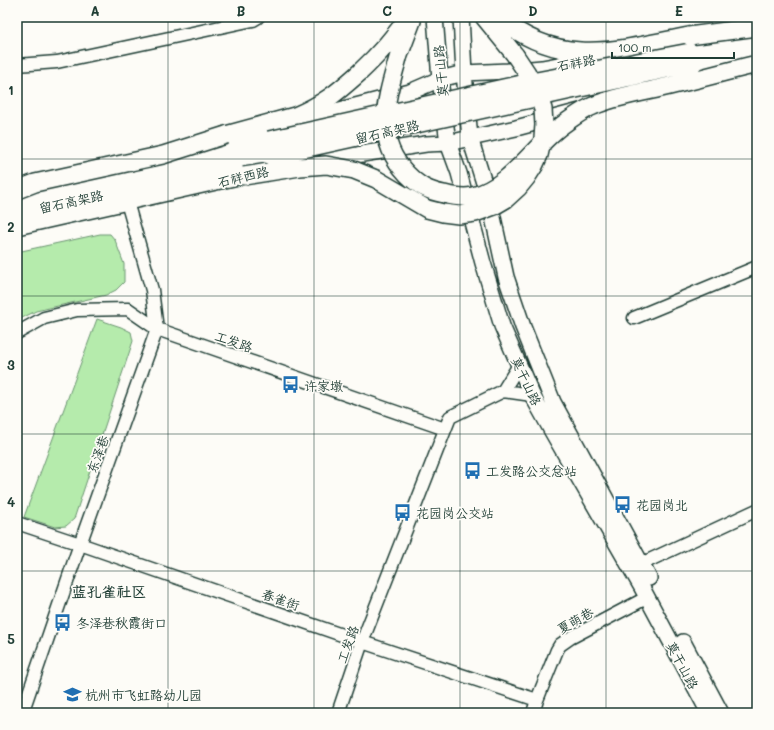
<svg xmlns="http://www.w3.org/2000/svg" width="774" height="730" font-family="Mali,'LXGW WenKai TC',sans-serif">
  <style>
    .green { fill: #b5ebac; stroke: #6a9470 }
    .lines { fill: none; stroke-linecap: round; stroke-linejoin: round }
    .minor-casing { stroke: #1f3d34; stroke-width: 15 }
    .major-casing { stroke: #1f3d34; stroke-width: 18 }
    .highway-casing { stroke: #1f3d34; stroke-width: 20 }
    .minor { stroke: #fdfcf7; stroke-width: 12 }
    .major { stroke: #fdfcf7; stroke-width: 15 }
    .highway { stroke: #fdfcf7; stroke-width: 17 }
    .highway-bridge-casing { stroke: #1f3d34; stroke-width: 20; stroke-linecap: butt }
    .highway-bridge { stroke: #fdfcf7; stroke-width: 17 }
    .grid { fill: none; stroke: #1f3d34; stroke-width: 1; stroke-opacity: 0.55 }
    .labels { text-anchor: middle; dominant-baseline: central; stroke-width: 3.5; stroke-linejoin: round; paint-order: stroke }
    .street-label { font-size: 13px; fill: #1f3d34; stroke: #fdfcf7 }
    .poi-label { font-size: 13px; fill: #1f3d34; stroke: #fdfcf7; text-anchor: start }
    .quarter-label { font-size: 15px; font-weight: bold; fill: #1f3d34; stroke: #fdfcf7 }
    .neatline { fill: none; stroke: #1f3d34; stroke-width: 1.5 }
    .grid-label { font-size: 13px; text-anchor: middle; font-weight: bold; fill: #1f3d34 }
  </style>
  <rect width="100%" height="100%" fill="#fdfcf7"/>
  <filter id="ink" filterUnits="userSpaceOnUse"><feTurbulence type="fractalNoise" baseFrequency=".025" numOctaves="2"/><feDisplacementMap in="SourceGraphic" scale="8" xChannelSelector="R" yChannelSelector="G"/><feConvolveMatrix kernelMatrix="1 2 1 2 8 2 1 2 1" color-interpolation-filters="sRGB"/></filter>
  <g filter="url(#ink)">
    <path class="green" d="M100,234H110L115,240L124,264V282L116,290L106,295L36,311L22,318L17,322V252Z
      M97,319L121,327L131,332L133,341L74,519L66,526L55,527L24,517Z"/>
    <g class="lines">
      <defs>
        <path id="minor" d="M17,65L57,62L253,20L258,17
          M634,318L757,267
          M17,333L44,318L77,310L128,309L157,329L445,429
          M503,391L519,365
          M17,523L80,544L362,642L537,700
          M641,564L757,510
          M22,713L80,544L157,329L152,290L127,202
          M338,713L362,642L450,417L503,391L532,395
          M533,713L537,700L557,650L560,645L570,638L648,597"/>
        <path id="major" d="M435,17L440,79L448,143L459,173L483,263L502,326L532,395L553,433L641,586L709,713
          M461,17L464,73L470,138L489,199L506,277L523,327L553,402L649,578
          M293,122L410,92L440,79L464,73L508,71L542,68L606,56
          M317,161L426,144L448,143L516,128L580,111
          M17,227L256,173
          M683,642L721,713"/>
        <path id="highway" d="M484,17L515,55
          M498,17C560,69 617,50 689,36
          M690,52L757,34
          M398,58L412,21
          M694,63L757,48
          M226,135L295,116C307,111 320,104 330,97C340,90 350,81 359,73C377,56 394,38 408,17
          M17,197L269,140
          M17,213L271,156"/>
      </defs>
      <use href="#minor" class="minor-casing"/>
      <use href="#major" class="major-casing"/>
      <use href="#highway" class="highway-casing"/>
      <use href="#minor" class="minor"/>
      <use href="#major" class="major"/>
      <use href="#highway" class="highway"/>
      <defs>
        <path id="highway-bridge" d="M689,36L757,27
          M398,58C386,100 373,139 407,174C419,186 428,191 444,194C452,196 465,198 473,196C507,188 530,152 555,131C563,124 583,110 593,106C616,96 641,93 665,87C695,80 724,72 753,65
          M269,140L526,83L690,52
          M271,156L694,63
          M244,176L300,167L326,165L354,170L376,179L427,209L443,213L459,215L475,213L494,206L506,199L518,188L527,177L534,166L539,155L543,138L544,125L543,109L536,91L527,73L515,55
          M17,190L35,183L163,155L226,135"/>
      </defs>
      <use href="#highway-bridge" class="highway-bridge-casing"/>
      <use href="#highway-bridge" class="highway-bridge"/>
    </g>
  </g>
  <path class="grid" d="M168,17V713M314,17V713M460,17V713M606,17V713M17,159H757M17,296H757M17,434H757M17,571H757"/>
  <defs>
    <symbol id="bus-bare" viewBox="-9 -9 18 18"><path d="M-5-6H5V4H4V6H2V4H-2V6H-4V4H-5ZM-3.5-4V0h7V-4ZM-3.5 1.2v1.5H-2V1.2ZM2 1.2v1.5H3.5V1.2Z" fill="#1f6fb2" stroke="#fdfcf7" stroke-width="2.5" paint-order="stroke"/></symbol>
    <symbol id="school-bare" viewBox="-9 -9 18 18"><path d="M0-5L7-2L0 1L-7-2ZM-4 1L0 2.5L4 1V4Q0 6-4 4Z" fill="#1f6fb2" stroke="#fdfcf7" stroke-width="2.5" paint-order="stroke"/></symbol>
  </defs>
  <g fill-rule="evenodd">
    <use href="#bus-bare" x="278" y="372" width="25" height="25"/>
    <use href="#bus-bare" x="460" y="458" width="25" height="25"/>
    <use href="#bus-bare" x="610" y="492" width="25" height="25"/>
    <use href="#bus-bare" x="390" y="500" width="25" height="25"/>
    <use href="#bus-bare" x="50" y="610" width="25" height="25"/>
    <use href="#school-bare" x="60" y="682" width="25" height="25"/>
  </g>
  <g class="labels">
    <g class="street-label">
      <text transform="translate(576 62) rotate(-11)">石祥路</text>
      <text transform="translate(440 71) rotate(-95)">莫干山路</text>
      <text transform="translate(387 131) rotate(-13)">留石高架路</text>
      <text transform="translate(243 176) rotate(-13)">石祥西路</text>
      <text transform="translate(71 201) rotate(-12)">留石高架路</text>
      <text transform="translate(234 341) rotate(19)">工发路</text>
      <text transform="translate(527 381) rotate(65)">莫干山路</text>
      <text transform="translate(97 454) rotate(-70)">东泽巷</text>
      <text transform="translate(281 599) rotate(19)">春雀街</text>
      <text transform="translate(575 620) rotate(-30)">夏萌巷</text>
      <text transform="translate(347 644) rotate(-70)">工发路</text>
      <text transform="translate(683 665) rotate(62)">莫干山路</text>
    </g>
    <g class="poi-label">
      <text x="304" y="385">许家墩</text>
      <text x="486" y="470">工发路公交总站</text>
      <text x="636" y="504">花园岗北</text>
      <text x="416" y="512">花园岗公交站</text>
      <text x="76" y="622">冬泽巷秋霞街口</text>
      <text x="85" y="694">杭州市飞虹路幼儿园</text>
    </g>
    <g class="quarter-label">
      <text x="109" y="591">蓝孔雀社区</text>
    </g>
  </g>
  <rect width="774" height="730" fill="none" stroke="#fdfcf7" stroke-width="44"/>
  <path d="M612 52v6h122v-6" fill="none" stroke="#1f3d34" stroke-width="2"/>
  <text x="618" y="52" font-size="12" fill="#1f3d34" stroke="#fdfcf7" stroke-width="3" paint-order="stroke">100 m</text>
  <rect x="22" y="22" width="730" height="686" class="neatline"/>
  <g class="grid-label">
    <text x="95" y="16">A</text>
    <text x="241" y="16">B</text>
    <text x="387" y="16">C</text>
    <text x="533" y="16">D</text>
    <text x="679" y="16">E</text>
    <text x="11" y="95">1</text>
    <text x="11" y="232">2</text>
    <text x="11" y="370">3</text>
    <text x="11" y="507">4</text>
    <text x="11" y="644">5</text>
  </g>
</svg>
